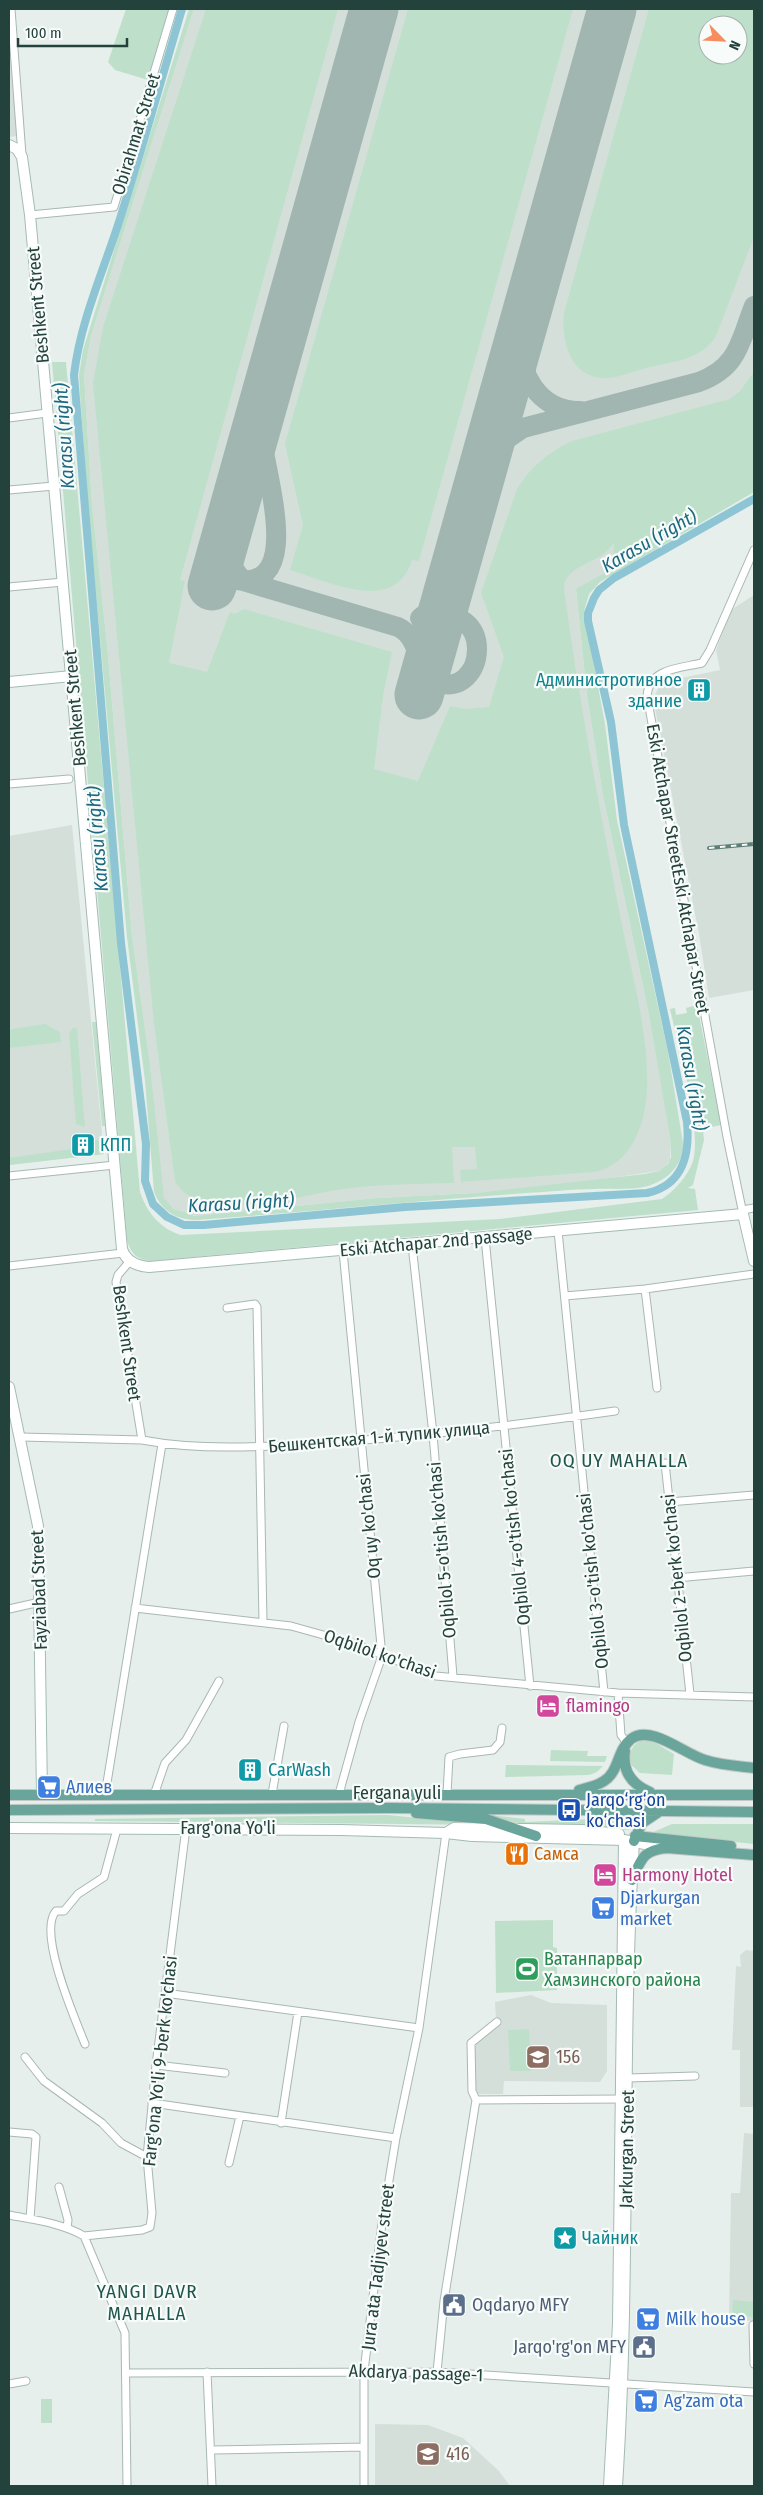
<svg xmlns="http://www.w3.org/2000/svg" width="763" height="2495" font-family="'Fira Sans Condensed',sans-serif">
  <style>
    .built { fill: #d4dfda; fill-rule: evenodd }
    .green { fill: #bee0ca; fill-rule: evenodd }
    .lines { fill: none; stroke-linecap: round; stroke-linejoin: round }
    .canal { stroke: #8dc5d4; stroke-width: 8 }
    .taxiway { stroke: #a2b6b1; stroke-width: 20 }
    .runway { stroke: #a2b6b1; stroke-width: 49 }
    .street-casing { stroke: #a8b8b3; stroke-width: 9 }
    .secondary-casing { stroke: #a4bbb4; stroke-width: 12 }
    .primary-casing { stroke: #c2cac8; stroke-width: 12 }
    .street { stroke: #fff; stroke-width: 7 }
    .secondary { stroke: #fff; stroke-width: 10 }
    .primary { stroke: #69a59a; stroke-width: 10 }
    .rail-casing { stroke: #5f7d77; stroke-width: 4 }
    .rail { stroke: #f7fbf9; stroke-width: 2; stroke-dasharray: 5.5; stroke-linecap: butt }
    .labels { text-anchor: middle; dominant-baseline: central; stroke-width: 4.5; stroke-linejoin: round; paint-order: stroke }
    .street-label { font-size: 18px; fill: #24423c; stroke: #f7fbf9 }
    .culture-label { font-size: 18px; fill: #0d838f; stroke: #f7fbf9; text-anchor: start }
    .hotel-label { font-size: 18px; fill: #b23c85; stroke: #f7fbf9; text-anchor: start }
    .shop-label { font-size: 18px; fill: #366cbe; stroke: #f7fbf9; text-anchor: start }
    .transit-label { font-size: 18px; fill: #164399; stroke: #f7fbf9; text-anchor: start }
    .food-label { font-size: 18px; fill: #c56008; stroke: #f7fbf9; text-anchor: start }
    .leisure-label { font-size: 18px; fill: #27864d; stroke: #f7fbf9; text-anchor: start }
    .education-label { font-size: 18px; fill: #785e54; stroke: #f7fbf9; text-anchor: start }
    .service-label { font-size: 18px; fill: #4e5e75; stroke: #f7fbf9; text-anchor: start }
    .water-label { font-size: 19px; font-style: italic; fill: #1b6880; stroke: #f7fbf9 }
    .neighbourhood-label { font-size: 19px; letter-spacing: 1px; fill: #1f554b; stroke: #f7fbf9 }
  </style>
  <rect width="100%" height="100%" fill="#e6efeb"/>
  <path class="built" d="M9,9H13L25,135L9,137Z
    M194,9H754V473L739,494L576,590L587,696L603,796L649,1015L670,1132V1160L665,1167L658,1171L591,1181L475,1193L377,1198L197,1216L178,1212L165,1200L162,1193L150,1064L132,936L107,644L92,505L84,375L91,336ZM708,25H738V55H708Z
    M754,595V990L709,998L699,934L653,698L662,682L720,670L716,650L731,610Z
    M72,825L104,1154L9,1165V836Z
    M746,1950L754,1951V2107H740V2050H732L736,1966L741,1967L740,1955Z
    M531,1995L551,2003L607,2005V2071L600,2082L504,2081L503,2094H469V2042L496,2020L495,2002Z
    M744,2133L754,2134V2321L729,2320L731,2193H740Z
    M375,2424L428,2425L463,2438L499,2471L510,2486H375Z"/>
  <path class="green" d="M126,9H169L148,80L115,70L108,62Z
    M189,9H194L91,336L84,375L92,505L107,644L132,936L150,1064L164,1198L174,1209L195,1216L377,1198L475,1193L645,1174L659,1171L668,1164L671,1157L670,1137L649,1015L603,796L587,696L576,589L613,568L614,543C610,547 607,552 602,555C589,564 565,569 564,588C578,696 599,803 619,910C630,968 649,1030 647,1089C646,1123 631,1166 594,1172L461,1182L460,1170L477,1169L475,1147H452L454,1183C417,1184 380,1184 344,1189C303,1194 200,1228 175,1181L154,1024L93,383L103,327L206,9H338L180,580L185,581L169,663L207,672L230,612L235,614L244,609L392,652L383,696L374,769L418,781L450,706L466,709L489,707L504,657L481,593L517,489C530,467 549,452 572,441L730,399L740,391L754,372V492L600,582L589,594L584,611L605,724L617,820L668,1052L683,1143C683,1164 670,1178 651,1185C633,1191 613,1188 594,1189C572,1189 549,1192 526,1193C416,1201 307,1212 197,1220C176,1220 162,1211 154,1192L145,1081L127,937L88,505L80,394L79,375L83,350Z
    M408,9H573L419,561L412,560C395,616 328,581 290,570L303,525L285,444Z
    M649,9H754V237L716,336C701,360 675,361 650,367C637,370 613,380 601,378C569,375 561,339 564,313ZM708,25H738V55H708Z
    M52,362H66L140,1192C147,1212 159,1228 181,1235L500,1219L662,1199C675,1190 688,1176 693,1161C702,1127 678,1044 670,1009L675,1008L676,1015L687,1013L686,1008L697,1005L721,1125L703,1129L704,1140L693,1185L688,1188L695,1189L698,1210L151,1261C137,1260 131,1254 127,1240Z
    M92,1022H96L105,1126H102Z
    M45,1024L60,1032L61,1042L9,1048V1032L12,1029Z
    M73,1028H77L85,1127L76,1124L69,1033Z
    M97,1140L104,1147V1154L9,1165V1158L86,1147L85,1142Z
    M643,1740L652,1741L674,1754L672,1775L640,1773L630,1764C629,1753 631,1744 643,1740Z
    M551,1750L588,1751L587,1756H607L605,1762L550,1761Z
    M506,1765L603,1766L597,1772L589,1775L505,1777Z
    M480,1814L525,1819V1822L638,1817L629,1830L528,1825Z
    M388,1815L437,1820L480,1821L496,1825L95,1821V1819Z
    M672,1824H754V1844L651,1833Z
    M553,1920V1947L557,1948V1990L496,1993L495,1921Z
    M529,2029L531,2071H510L508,2030Z
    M733,2300L754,2302V2317L732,2316Z
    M41,2399H52V2423H41Z"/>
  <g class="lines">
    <path class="canal" d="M182,9C161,81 141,153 118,225C102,274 80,323 74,375L121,943L146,1144L145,1181L153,1204L167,1217L184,1225H204L405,1207L647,1193C683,1185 690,1155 687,1122L624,825L611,722L588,621V613L594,598L599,590L614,578L754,499"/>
    <path class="taxiway" d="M521,333C516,371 538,412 581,411
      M479,479L488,459L498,445L523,428L699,382C739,367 740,341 754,306
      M225,540L229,563L243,581L398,627C423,639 415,673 437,682C484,701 501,600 424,616
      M212,551L215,536L232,515
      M237,580C313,590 254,447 260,414
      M420,618L440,602L452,576"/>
    <path class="runway" d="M212,586L374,9
      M419,695L612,9"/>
    <defs>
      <path id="street" d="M11,9L22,155
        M30,215L114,207L173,9
        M9,418L47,413
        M9,490L54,486
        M9,587L63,582
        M9,784L69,779
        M9,1176L115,1165
        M742,1210L754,1208
        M743,1214L727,1137L647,696C649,668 681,668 702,663L710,650L754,550
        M558,1231L604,1692
        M485,1238L530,1686
        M412,1245L433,1434L453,1676
        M130,1261L118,1275L116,1282L142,1440
        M9,1266L123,1253
        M645,1289L657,1388
        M565,1296L645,1289L754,1274
        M227,1308L255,1304L257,1307L263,1622
        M21,1437L142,1440C206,1452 274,1446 339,1442C432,1435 524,1424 615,1411
        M665,1463L690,1694
        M669,1502L754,1495
        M676,1578L754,1571
        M135,1608L291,1626L352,1643L436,1676L618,1693L754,1697
        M9,1609L40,1602
        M618,1693L621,1735L627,1743
        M272,1794L284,1726
        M339,1794L359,1722L382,1656L343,1251
        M447,1794L449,1757L460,1754L493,1750L500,1742L502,1728
        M105,1795L162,1444
        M154,1795L165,1763L186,1740L219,1681
        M165,1993L419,2028
        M85,2044C75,2019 37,1932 56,1911H64L78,1894L104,1877L117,1829
        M25,2057L44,2081L102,2123L121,2143L147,2157
        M156,2065L225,2073
        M628,2078L695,2076
        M476,2100L624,2099
        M152,2103L396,2138
        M281,2123L298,2012
        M9,2132L32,2134L36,2137L30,2219
        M229,2163L240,2116
        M59,2187L68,2220L67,2228
        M9,2215C34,2220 62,2223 84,2236L125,2333L127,2486
        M84,2236L142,2230L150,2227L152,2213L147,2157L156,2065L186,1828
        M753,2325L754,2364
        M207,2372L212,2486
        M437,2372L444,2301L476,2100L472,2091L471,2043L497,2022
        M126,2373L437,2372L754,2392
        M9,2384L26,2381
        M212,2450L363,2447
        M364,2486V2371L382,2223L396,2138L419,2028L446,1833"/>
      <path id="secondary" d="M9,145L17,149L22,157L30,215L122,1249C126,1262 137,1266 149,1267L743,1214L754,1261
        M9,682L72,676
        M9,1387L38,1526L42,1795
        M9,1828L341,1830L446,1833L472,1836L624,1840L666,1848
        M446,1833L454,1828L581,1830L619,1834
        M609,2486L618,2324L624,1840
        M617,2486C631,2272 621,2056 634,1841"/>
      <path id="primary" d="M625,1751C622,1771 631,1784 650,1792
        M579,1790C587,1788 597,1786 604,1781C619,1772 617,1750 631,1739C651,1724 684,1754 705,1760C721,1765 737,1766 754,1768
        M9,1795H754
        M9,1810L388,1808L754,1812
        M416,1813L486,1819L536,1836
        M635,1836L731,1846
        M634,1841L642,1823L660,1811
        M632,1880C641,1859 643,1850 667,1848L754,1855"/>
    </defs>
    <use href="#street" class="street-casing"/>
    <use href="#secondary" class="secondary-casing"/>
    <use href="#primary" class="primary-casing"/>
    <use href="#street" class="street"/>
    <use href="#secondary" class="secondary"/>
    <use href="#primary" class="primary"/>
    <defs>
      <path id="rail" d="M709,848L754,844"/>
    </defs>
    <use href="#rail" class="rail-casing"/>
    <use href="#rail" class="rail"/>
  </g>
  <defs>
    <symbol id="building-square" viewBox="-11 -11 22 22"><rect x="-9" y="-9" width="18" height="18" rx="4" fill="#0f9aa8" stroke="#f7fbf9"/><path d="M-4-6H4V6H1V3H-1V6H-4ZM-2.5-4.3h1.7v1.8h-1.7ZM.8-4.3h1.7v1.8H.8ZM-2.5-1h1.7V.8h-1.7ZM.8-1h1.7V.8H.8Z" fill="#fff"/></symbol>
    <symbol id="hotel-square" viewBox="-11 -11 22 22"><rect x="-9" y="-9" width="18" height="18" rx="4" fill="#d1479c" stroke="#f7fbf9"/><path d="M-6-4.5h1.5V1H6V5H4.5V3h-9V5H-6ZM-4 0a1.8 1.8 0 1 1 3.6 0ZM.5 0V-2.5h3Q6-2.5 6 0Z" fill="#fff"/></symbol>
    <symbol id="supermarket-square" viewBox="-11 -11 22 22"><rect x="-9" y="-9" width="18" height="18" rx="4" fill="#3f7fe0" stroke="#f7fbf9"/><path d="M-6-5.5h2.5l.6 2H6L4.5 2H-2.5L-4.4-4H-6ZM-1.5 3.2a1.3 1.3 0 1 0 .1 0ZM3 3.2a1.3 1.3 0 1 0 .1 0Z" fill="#fff"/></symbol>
    <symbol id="bus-square" viewBox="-11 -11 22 22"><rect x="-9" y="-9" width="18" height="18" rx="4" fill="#1a4fb4" stroke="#f7fbf9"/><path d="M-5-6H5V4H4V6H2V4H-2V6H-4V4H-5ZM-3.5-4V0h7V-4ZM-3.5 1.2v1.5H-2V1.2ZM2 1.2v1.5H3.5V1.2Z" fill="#fff"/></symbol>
    <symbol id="restaurant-square" viewBox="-11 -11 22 22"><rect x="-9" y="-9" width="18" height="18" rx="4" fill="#e8710a" stroke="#f7fbf9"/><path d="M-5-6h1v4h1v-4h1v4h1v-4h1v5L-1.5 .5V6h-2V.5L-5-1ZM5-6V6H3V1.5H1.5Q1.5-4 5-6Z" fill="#fff"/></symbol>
    <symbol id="stadium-square" viewBox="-11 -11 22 22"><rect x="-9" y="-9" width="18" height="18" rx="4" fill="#2e9e5b" stroke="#f7fbf9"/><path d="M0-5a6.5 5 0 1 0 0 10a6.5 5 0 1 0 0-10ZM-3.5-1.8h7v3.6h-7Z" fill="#fff"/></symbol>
    <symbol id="school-square" viewBox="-11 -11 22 22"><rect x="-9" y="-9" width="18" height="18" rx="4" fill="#8d6e63" stroke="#f7fbf9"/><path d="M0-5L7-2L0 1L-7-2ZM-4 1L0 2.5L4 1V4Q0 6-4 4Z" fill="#fff"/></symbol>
    <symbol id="sight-square" viewBox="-11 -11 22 22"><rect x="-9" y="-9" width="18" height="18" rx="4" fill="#0f9aa8" stroke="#f7fbf9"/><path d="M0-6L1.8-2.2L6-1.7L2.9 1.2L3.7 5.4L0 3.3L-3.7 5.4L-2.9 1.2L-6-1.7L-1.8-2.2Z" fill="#fff"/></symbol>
    <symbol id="civic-square" viewBox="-11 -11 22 22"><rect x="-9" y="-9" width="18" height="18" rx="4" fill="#5c6f8a" stroke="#f7fbf9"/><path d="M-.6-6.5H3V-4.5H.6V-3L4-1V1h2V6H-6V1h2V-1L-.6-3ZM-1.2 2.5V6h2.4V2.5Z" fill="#fff"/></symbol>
  </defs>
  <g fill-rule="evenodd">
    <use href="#building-square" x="685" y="676" width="28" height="28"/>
    <use href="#building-square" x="69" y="1131" width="28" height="28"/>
    <use href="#hotel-square" x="534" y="1692" width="28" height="28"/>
    <use href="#building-square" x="236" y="1756" width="28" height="28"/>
    <use href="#supermarket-square" x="35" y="1773" width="28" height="28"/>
    <use href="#bus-square" x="555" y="1796" width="28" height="28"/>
    <use href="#restaurant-square" x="503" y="1840" width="28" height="28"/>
    <use href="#hotel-square" x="591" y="1861" width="28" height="28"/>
    <use href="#supermarket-square" x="589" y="1894" width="28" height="28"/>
    <use href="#stadium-square" x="513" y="1955" width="28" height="28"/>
    <use href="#school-square" x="524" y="2043" width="28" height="28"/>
    <use href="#sight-square" x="551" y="2224" width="28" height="28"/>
    <use href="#civic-square" x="440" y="2291" width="28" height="28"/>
    <use href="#supermarket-square" x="634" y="2305" width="28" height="28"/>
    <use href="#civic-square" x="630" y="2333" width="28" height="28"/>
    <use href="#supermarket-square" x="632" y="2387" width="28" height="28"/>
    <use href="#school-square" x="414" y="2440" width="28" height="28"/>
  </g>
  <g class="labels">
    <g class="street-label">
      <text transform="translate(136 134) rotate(-73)">Obirahmat Street</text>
      <text transform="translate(38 305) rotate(-95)">Beshkent Street</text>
      <text transform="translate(75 708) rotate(-95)">Beshkent Street</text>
      <text transform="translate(678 869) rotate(80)">Eski Atchapar StreetEski Atchapar Street</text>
      <text transform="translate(436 1242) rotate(-5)">Eski Atchapar 2nd passage</text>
      <text transform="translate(127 1343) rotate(82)">Beshkent Street</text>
      <text transform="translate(379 1437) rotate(-5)">Бешкентская 1-й тупик улица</text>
      <text transform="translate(369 1526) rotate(-96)">Oq uy ko'chasi</text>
      <text transform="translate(515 1537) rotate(-96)">Oqbilol 4-o'tish ko'chasi</text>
      <text transform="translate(442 1550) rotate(-95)">Oqbilol 5-o'tish ko'chasi</text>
      <text transform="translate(677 1578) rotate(-96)">Oqbilol 2-berk ko'chasi</text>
      <text transform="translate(593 1581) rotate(-96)">Oqbilol 3-o'tish ko'chasi</text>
      <text transform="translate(39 1590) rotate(-92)">Fayziabad Street</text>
      <text transform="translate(380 1654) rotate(19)">Oqbilol ko'chasi</text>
      <text x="397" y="1793">Fergana yuli</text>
      <text x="228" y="1828">Farg'ona Yo'li</text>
      <text transform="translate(160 2061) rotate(-84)">Farg'ona Yo'li 9-berk ko'chasi</text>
      <text transform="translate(627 2149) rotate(-89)">Jarkurgan Street</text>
      <text transform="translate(378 2267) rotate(-83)">Jura аta Tadjiyev street</text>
      <text transform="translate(416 2373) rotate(2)">Akdarya passage-1</text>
    </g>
    <g class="culture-label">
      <text x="682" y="680" text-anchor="end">Администротивное<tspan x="682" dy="21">здание</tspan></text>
      <text x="100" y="1145">КПП</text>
      <text x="268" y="1770">CarWash</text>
      <text x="582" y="2238">Чайник</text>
    </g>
    <g class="hotel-label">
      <text x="566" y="1706">flamingo</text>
      <text x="622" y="1875">Harmony Hotel</text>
    </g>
    <g class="shop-label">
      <text x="66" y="1787">Алиев</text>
      <text x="620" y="1898">Djarkurgan<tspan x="620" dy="21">market</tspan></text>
      <text x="666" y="2319">Milk house</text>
      <text x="664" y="2401">Ag'zam ota</text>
    </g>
    <g class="transit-label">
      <text x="586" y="1800">Jarqo‘rg‘on<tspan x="586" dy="21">ko‘chasi</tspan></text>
    </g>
    <g class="food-label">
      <text x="534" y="1854">Самса</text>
    </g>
    <g class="leisure-label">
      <text x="544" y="1959">Ватанпарвар<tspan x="544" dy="21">Хамзинского района</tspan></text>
    </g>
    <g class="education-label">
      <text x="556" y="2057">156</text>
      <text x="446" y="2454">416</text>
    </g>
    <g class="service-label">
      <text x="472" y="2305">Oqdaryo MFY</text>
      <text x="626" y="2347" text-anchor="end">Jarqo'rg'on MFY</text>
    </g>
    <g class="water-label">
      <text transform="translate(64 436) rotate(-94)">Karasu (right)</text>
      <text transform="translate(649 541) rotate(-30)">Karasu (right)</text>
      <text transform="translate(97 839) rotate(-95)">Karasu (right)</text>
      <text transform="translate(692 1078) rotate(80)">Karasu (right)</text>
      <text transform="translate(241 1203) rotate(-3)">Karasu (right)</text>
    </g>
    <g class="neighbourhood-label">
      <text x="619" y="1460">OQ UY MAHALLA</text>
      <text x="147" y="2291">YANGI DAVR<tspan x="147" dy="22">MAHALLA</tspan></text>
    </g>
  </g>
  <rect width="763" height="2495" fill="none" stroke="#24423c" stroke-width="20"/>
  <g transform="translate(723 40) rotate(114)"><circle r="24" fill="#f7fbf9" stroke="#a3b1ad"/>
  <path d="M0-4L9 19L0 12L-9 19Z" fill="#f58d5e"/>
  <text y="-8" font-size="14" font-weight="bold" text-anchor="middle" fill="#24423c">N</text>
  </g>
  <path d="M18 38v8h109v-8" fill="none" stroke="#24423c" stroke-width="2.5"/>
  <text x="25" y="38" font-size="15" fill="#24423c" stroke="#f7fbf9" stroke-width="4" paint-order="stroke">100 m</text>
</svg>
